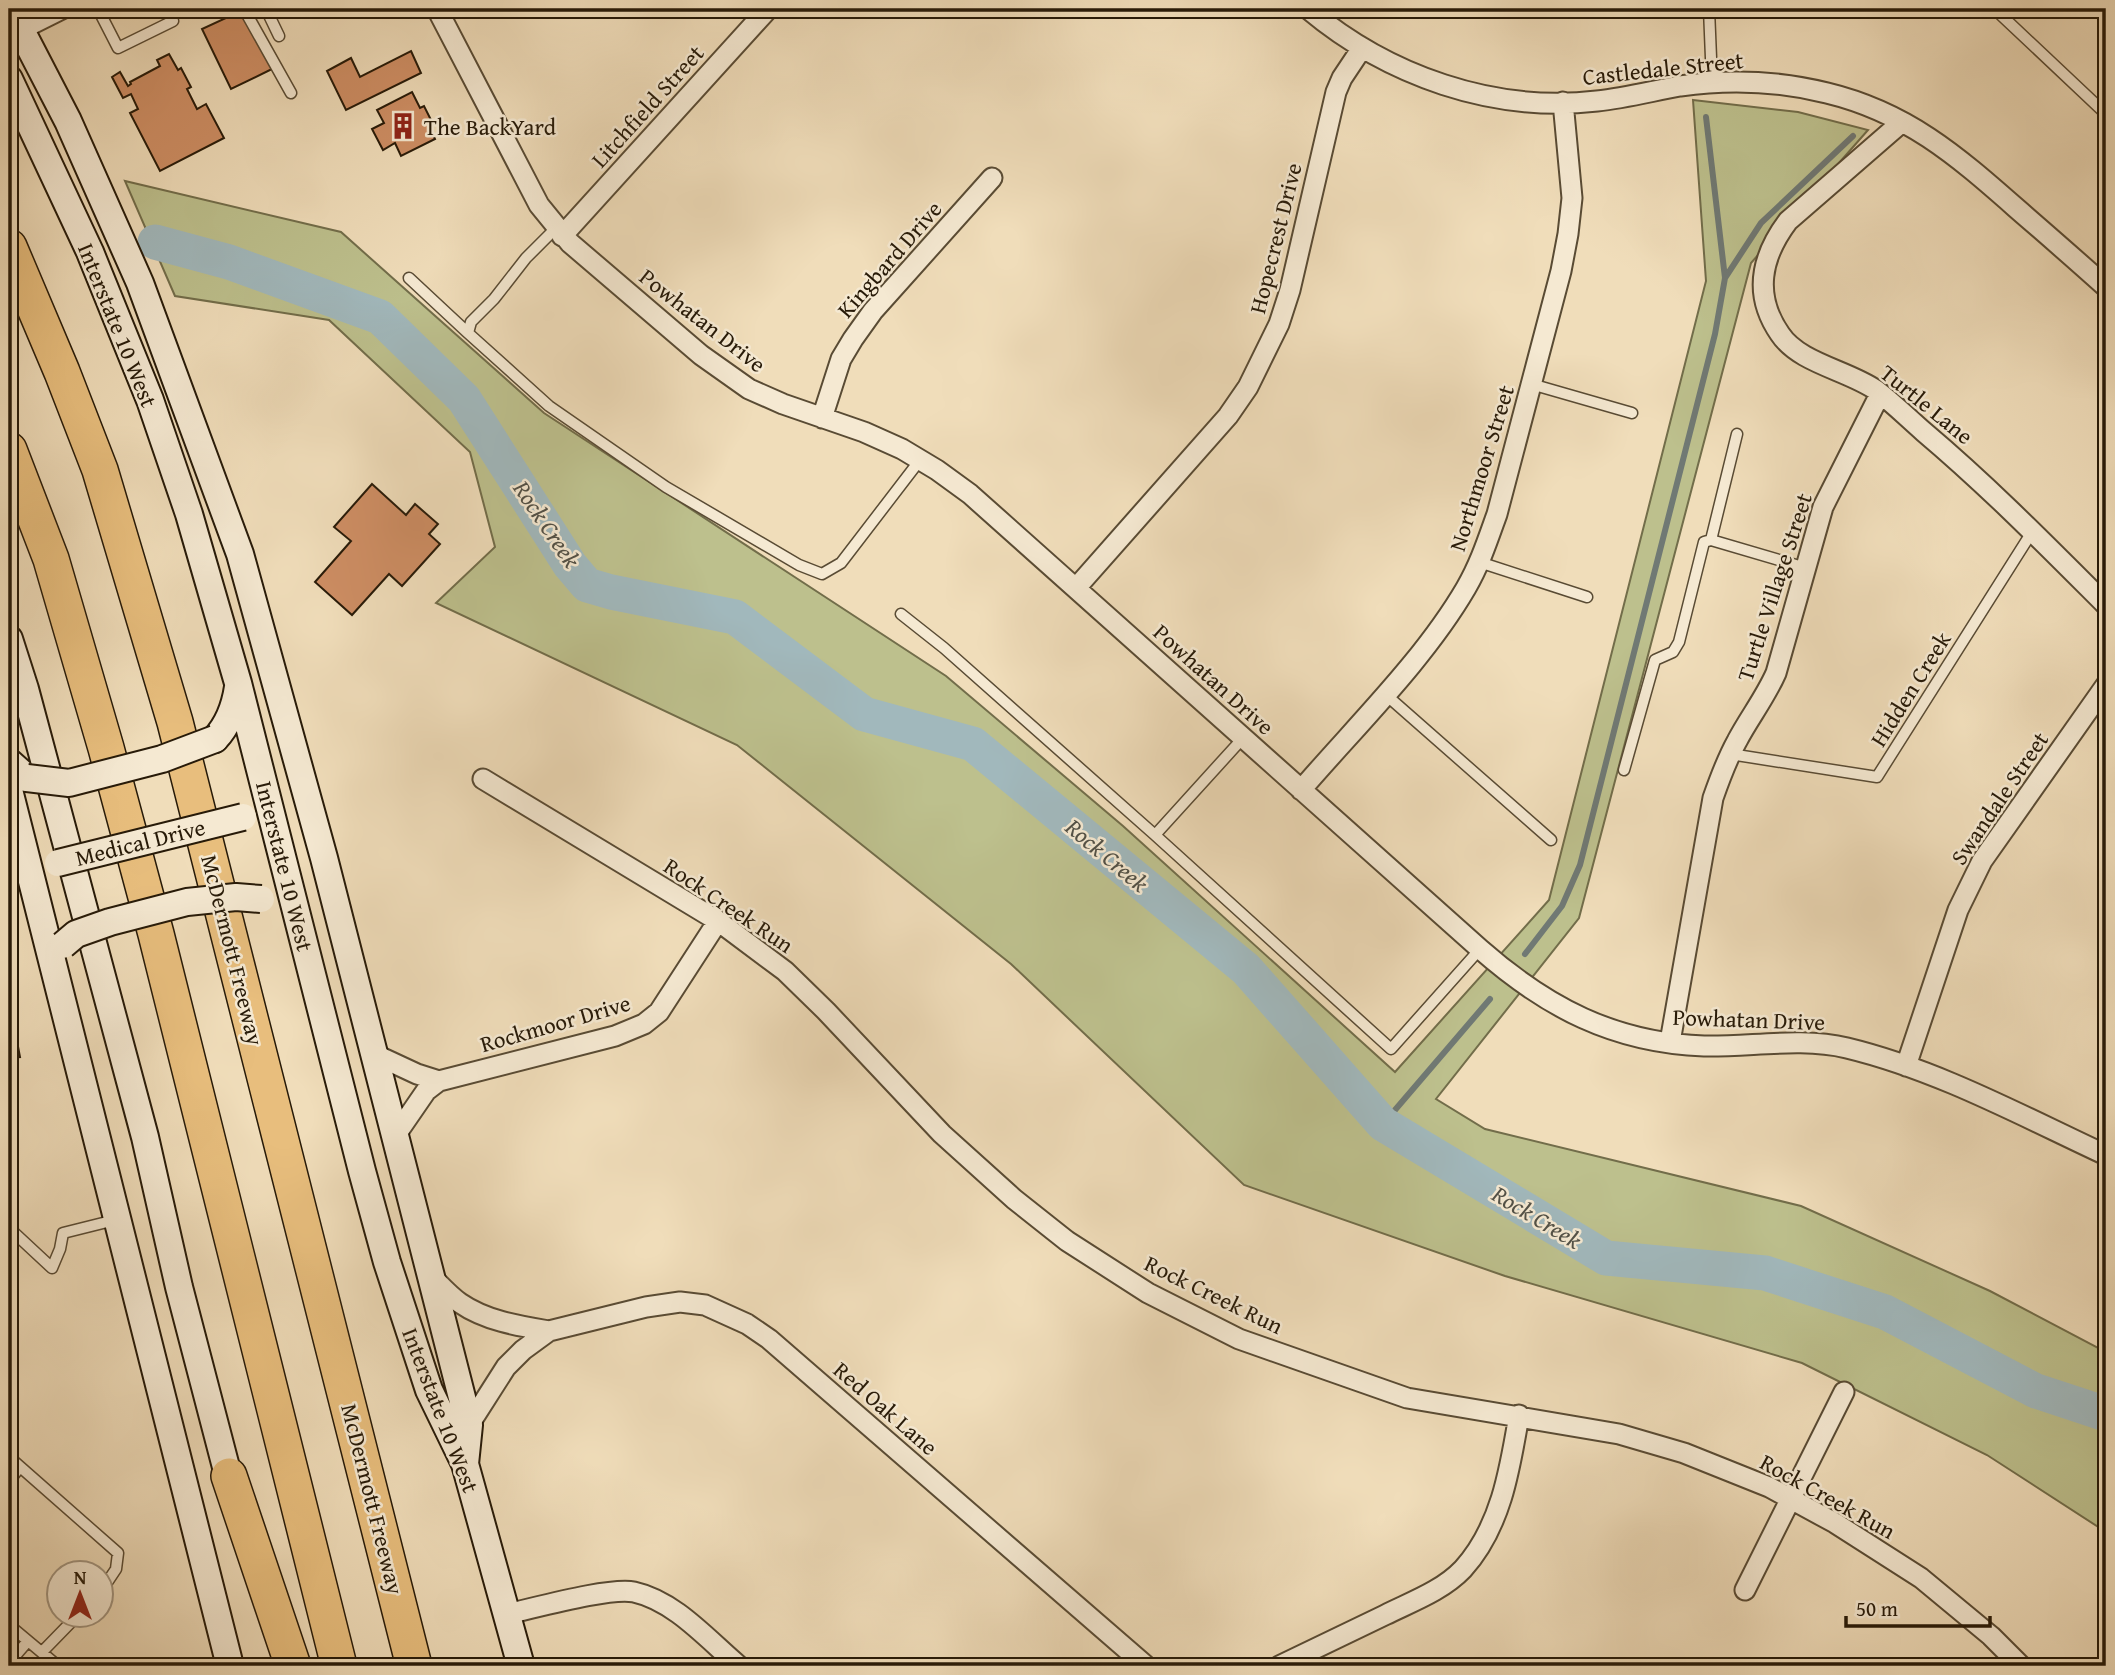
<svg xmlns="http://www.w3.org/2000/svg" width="2115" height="1675" font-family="'Gentium Book Plus',serif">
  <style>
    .green { fill: #bdc08d; stroke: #726d4a; stroke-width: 2 }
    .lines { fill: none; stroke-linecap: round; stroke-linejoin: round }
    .stream { stroke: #707974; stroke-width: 6 }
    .river { stroke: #a1b8bc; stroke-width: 35 }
    .building { fill: #ce8e64; stroke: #271a08; stroke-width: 2 }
    .lane-casing { stroke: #594b34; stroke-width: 13 }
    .street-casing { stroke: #594b34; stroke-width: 23 }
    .secondary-casing { stroke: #271a08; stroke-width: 30 }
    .highway-casing { stroke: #271a08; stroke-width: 38 }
    .lane { stroke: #f5e9d2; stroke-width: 10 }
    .street { stroke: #f5e9d2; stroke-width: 19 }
    .secondary { stroke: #f5e9d2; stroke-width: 26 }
    .highway { stroke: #e8be7d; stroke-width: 35 }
    .secondary-bridge-casing { stroke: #271a08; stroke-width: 30; stroke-linecap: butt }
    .secondary-bridge { stroke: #f5e9d2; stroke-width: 26 }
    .labels { text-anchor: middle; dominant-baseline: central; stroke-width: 5; stroke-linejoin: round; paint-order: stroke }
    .street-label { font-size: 23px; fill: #271a08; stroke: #f5e9d2 }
    .poi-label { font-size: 23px; fill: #271a08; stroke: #f5e9d2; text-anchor: start }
    .water-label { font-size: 24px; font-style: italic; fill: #525147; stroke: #f5e9d2 }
  </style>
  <rect width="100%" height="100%" fill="#f0ddba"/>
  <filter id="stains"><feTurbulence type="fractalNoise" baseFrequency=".00286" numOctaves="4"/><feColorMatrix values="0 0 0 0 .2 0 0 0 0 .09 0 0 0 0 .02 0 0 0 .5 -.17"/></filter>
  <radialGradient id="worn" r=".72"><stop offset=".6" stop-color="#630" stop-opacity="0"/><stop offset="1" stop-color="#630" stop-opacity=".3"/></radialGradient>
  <path class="green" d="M1693,100L1798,112L1868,130L1751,263L1579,918L1436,1099L1485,1129L1801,1206L1990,1291L2106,1352V1532L1987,1455L1802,1363L1505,1276L1244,1185L1011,964L737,745L436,603L495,547L470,452L329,320L175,296L125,181L341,232L544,413L946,676L1123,826L1395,1072L1549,900L1706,281Z"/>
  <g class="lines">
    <path class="stream" d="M1725,278L1761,223L1853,136
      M1525,954L1562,906L1580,865L1715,334L1725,278L1706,117
      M1383,1124L1490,999"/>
    <path class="river" d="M155,242L229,262L380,317L464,399L570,565L587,585L611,592L735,617L864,714L973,744L1246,969L1383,1124L1606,1258L1765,1273L1885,1312L2036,1391L2106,1414"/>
  </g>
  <path class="building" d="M330,9H352L335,17Z
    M243,10L272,69L231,89L202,29Z
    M411,51L421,73L346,110L327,71L351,58L360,77Z
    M169,54L178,70L181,68L191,87L187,89L197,109L206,104L224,138L160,171L130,113L138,109L131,94L123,98L112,77L120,72L128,86L131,84L130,82L160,66L157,60Z
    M412,92L420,108L424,106L431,120L427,123L435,139L401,156L395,143L383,150L372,129L384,123L377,110Z
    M372,484L406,515L415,504L438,524L429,534L440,544L402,586L389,574L352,615L315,582L351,541L334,527Z
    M9,1015L16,1036L20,1057L9,1058V1065Z"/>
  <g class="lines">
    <defs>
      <path id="lane" d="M98,9L118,48L173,21L166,9
        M244,9L291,93
        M266,9L279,36
        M1709,9L1711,58L1716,82
        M2001,15L2106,114
        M556,228L526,258L494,299L471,322L468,333L549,406L666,487L799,565L822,574L841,563L920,460
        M409,278L468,333
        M1531,384L1632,413
        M1711,540L1737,434
        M1479,562L1587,597
        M901,614L944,648L1155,835L1391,1049L1480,949
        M1385,694L1551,840
        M1730,754L1877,777L2032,532
        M1624,770L1655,660L1673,652L1679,642L1704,542L1711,540L1806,568
        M1155,835L1243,738
        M9,1228L52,1268L60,1249L63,1233L115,1220
        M9,1457L118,1553L116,1569L102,1590
        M9,1481L20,1467
        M9,1625L58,1666
        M42,1652L77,1616
        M9,1663L28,1641"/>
      <path id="street" d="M437,9L539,205L570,243L701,355L749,389L783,404L864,432L902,449L937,470L970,494L1480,949C1546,1007 1614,1043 1704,1046C1751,1047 1801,1037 1847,1048C1938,1070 2022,1116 2106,1155
        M1308,9C1388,76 1493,113 1597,101C1626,98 1652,91 1680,86C1729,79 1779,81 1827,93C1906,112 1956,155 2015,207C2045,233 2076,260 2106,287
        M22,29L62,9
        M1902,122L1788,221C1761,257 1753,295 1780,334C1799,363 1847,370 1876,390C1893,403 1908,418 1924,432C1988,486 2047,546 2106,605
        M562,236L768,9
        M822,418L841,359L853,339L873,311L992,178
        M1076,588L1228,416L1248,387L1279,324L1290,290L1336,92L1342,78L1362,48
        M483,779L718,921L785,971L826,1011L942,1134L1014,1199L1067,1241L1148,1293L1239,1339L1407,1398L1619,1434L1684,1453L1769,1487L1835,1523L1921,1578L1991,1636L2021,1666
        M1301,790C1356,726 1424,660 1466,588C1480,564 1488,539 1497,514L1561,271L1568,234L1572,198L1563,102
        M1670,1042L1713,798C1720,778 1727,759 1737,741C1749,718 1765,698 1776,673L1823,507L1880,394
        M374,1054L417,1074L439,1081L426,1091L395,1136
        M1906,1066L1958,910L1982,861L2106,685
        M439,1081L615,1036L644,1024L659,1012L718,921
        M432,1277C441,1286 450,1296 460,1303C486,1321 519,1326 549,1331
        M469,1425L506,1367L523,1350L549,1331L646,1307L680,1302L705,1305L747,1324L769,1339L1146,1666
        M1745,1590L1844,1392
        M507,1614C535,1608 610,1587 634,1592C675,1601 708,1640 739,1666
        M1279,1666C1314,1649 1349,1632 1385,1615C1411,1602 1442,1591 1463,1569C1501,1527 1510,1469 1519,1415"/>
      <path id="secondary" d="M10,9L68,121L140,283L240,554L324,858L469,1425L465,1464
        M9,79L90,252L150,400L189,514L238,683L362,1171L387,1262L429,1390L465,1464L521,1666
        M9,639L25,689L145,1137L179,1287L233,1494
        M215,739C229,724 235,707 238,687
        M9,762L27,778
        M9,790L230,1666"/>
      <path id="highway" d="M9,247L62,372L100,470L175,722L414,1666
        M9,450L51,559L106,748L156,934L339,1666
        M229,1476L293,1666"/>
    </defs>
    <use href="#lane" class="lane-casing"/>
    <use href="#street" class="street-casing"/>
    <use href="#secondary" class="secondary-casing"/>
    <use href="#highway" class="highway-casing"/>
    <use href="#lane" class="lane"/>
    <use href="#street" class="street"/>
    <use href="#secondary" class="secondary"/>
    <use href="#highway" class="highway"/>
    <defs>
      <path id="secondary-bridge" d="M27,778L69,783L162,759L215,739
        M58,863L243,817
        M63,945L76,934L110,922L187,902L236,897L261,899"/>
    </defs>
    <use href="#secondary-bridge" class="secondary-bridge-casing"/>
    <use href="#secondary-bridge" class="secondary-bridge"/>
  </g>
  <defs>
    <symbol id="building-bare" viewBox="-9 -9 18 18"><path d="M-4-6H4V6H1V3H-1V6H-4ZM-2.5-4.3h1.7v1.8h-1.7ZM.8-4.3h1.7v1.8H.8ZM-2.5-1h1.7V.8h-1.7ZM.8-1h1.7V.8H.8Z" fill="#8f2418" stroke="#f5e9d2" stroke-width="2.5" paint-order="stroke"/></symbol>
  </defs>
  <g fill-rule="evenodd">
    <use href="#building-bare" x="384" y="107" width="38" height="38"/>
  </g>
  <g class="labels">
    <g class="street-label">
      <text transform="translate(1663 68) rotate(-6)">Castledale Street</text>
      <text transform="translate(647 106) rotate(-48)">Litchfield Street</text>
      <text transform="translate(1275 238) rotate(-76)">Hopecrest Drive</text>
      <text transform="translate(889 259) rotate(-49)">Kingbard Drive</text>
      <text transform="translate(703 320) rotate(38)">Powhatan Drive</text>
      <text transform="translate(118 325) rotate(68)">Interstate 10 West</text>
      <text transform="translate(1927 404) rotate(39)">Turtle Lane</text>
      <text transform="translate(1481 468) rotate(-73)">Northmoor Street</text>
      <text transform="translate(1774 587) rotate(-72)">Turtle Village Street</text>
      <text transform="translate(1214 679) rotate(42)">Powhatan Drive</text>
      <text transform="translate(1910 689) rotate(-58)">Hidden Creek</text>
      <text transform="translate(1999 798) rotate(-56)">Swandale Street</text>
      <text transform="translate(140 842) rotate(-14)">Medical Drive</text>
      <text transform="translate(285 866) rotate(76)">Interstate 10 West</text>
      <text transform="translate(729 905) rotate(34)">Rock Creek Run</text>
      <text transform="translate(233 950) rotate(76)">McDermott Freeway</text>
      <text transform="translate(1749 1019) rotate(2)">Powhatan Drive</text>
      <text transform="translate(555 1023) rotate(-16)">Rockmoor Drive</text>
      <text transform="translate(1214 1294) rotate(26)">Rock Creek Run</text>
      <text transform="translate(886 1408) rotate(41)">Red Oak Lane</text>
      <text transform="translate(441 1410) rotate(69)">Interstate 10 West</text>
      <text transform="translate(1828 1496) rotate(29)">Rock Creek Run</text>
      <text transform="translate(373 1499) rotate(76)">McDermott Freeway</text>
    </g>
    <g class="poi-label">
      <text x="424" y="126">The BackYard</text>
    </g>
    <g class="water-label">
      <text transform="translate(547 524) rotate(56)">Rock Creek</text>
      <text transform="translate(1107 855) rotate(40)">Rock Creek</text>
      <text transform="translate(1537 1217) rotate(31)">Rock Creek</text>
    </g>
  </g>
  <rect width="2115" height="1675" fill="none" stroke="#f0ddba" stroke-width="35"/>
  <rect x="10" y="10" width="2094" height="1654" fill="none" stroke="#271a08" stroke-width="3.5"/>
  <rect x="18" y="18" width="2080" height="1640" fill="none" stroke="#271a08" stroke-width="2"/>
  <g transform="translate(80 1594)"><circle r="33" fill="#f5e9d2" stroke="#a39681" stroke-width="2"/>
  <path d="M0-5L12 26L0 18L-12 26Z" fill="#8f2418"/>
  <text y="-10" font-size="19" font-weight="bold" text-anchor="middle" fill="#271a08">N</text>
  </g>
  <path d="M1846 1616v10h144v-10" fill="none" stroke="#271a08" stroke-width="3.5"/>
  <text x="1856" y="1616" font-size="21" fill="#271a08" stroke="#f5e9d2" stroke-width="5" paint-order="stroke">50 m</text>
  <rect width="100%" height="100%" filter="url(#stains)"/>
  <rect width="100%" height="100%" fill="url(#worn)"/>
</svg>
